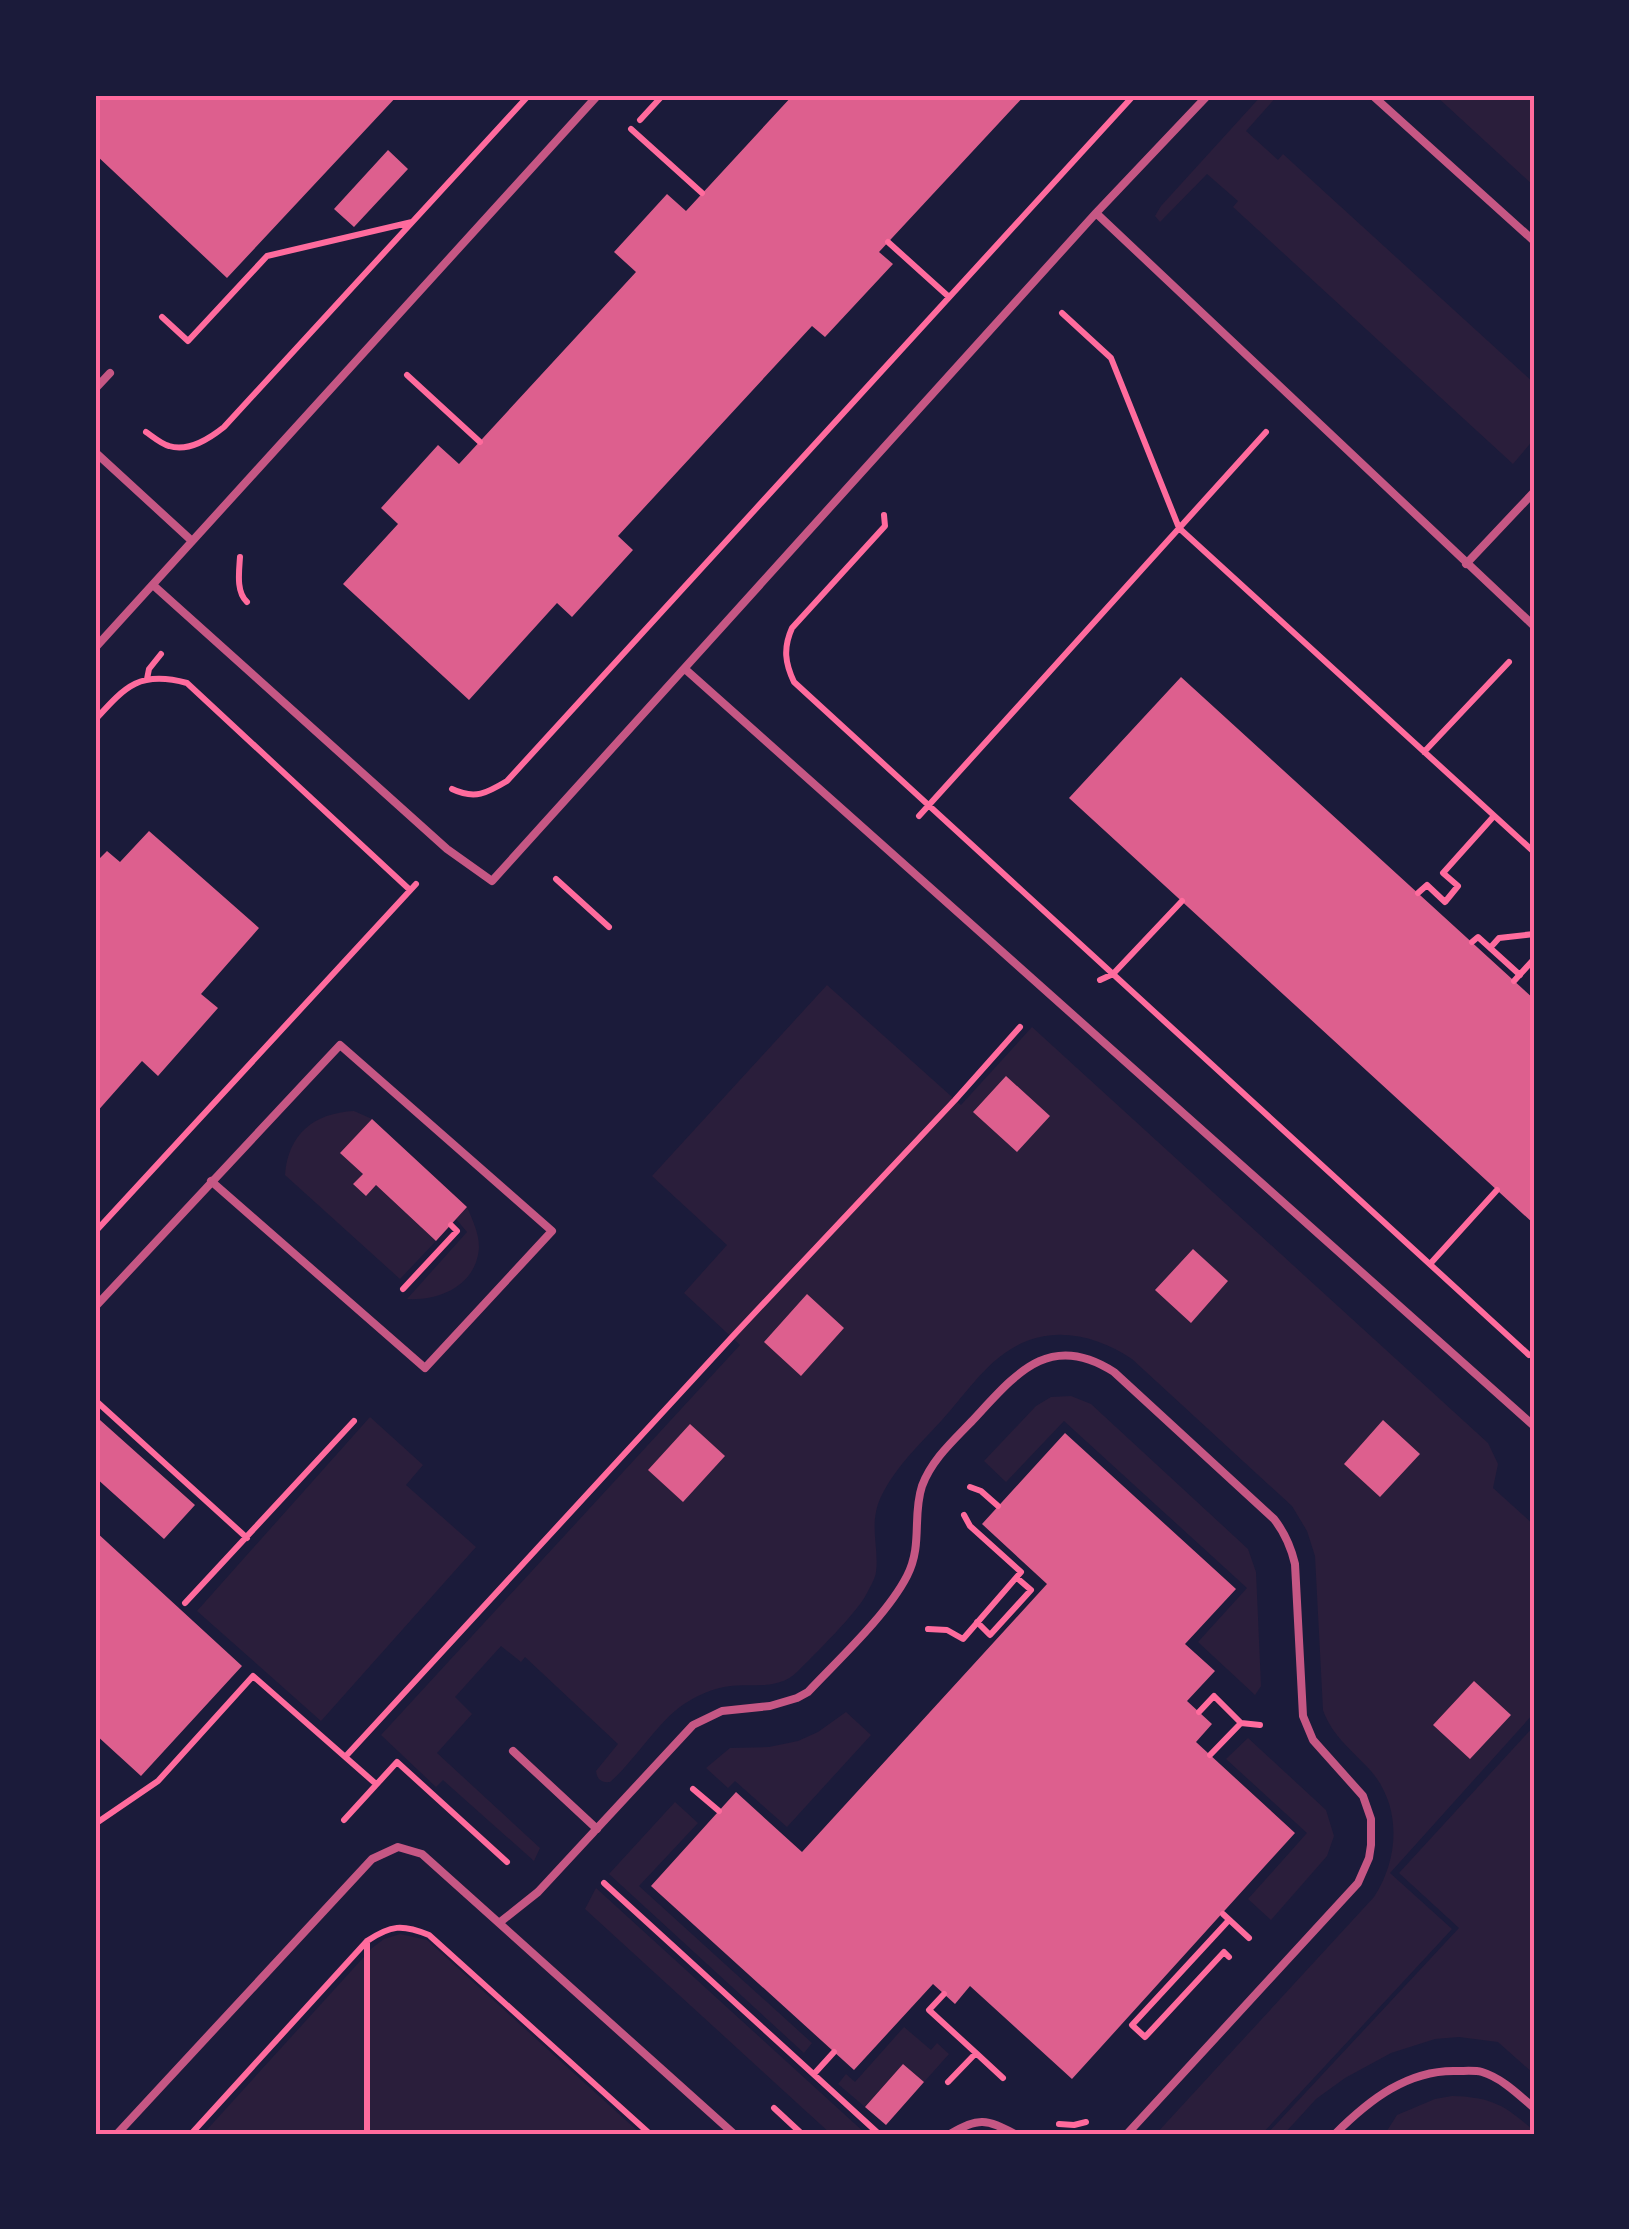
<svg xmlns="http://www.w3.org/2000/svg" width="1629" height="2229" font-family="Overpass,sans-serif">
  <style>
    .green { fill: #2a1e3b }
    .building { fill: #dd5f8e }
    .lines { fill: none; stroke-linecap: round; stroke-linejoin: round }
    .path { stroke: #ff6b9d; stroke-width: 6 }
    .service { stroke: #c65784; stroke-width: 8 }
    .neatline { fill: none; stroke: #ff6b9d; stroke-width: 4 }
  </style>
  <rect width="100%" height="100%" fill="#1b1b3a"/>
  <path class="green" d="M1262,95H1278L1246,131L1278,160L1283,154L1534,383V439L1513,464L1233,207L1238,201L1207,174L1160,222L1155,216L1161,206Z
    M1435,95H1531L1534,98V186Z
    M827,985L961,1105L1032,1027L1488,1443L1498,1464L1493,1488L1534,1525V1713L1390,1873L1452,1929L1262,2134H1156L1374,1897C1399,1859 1402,1807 1371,1771C1353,1751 1332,1736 1323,1710L1315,1556L1307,1531L1292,1506L1132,1359C1096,1335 1051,1324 1011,1349C984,1365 963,1397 942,1420C920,1444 890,1472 878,1504C870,1528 879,1549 876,1572C875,1579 870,1587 867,1593C858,1612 813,1656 797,1672C776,1692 749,1682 724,1687C712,1689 699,1695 689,1701C662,1715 635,1761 610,1782C601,1783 597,1779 596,1771L618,1744L525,1657L521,1662L501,1646L455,1697L472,1714L437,1753L540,1848L534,1861L443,1780L436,1787L381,1735L740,1345L684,1293L727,1245L652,1176Z
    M354,1111L372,1119L341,1153L363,1174L354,1185L366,1196L376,1185L436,1241L400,1279L285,1175C288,1134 314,1113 354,1111Z
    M467,1207C472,1219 479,1233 479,1247C477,1285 440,1301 407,1299L467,1232L456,1219Z
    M1071,1396L1091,1404L1248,1549L1256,1572L1261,1686L1255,1695L1198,1642L1247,1588L1064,1421L1006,1482L984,1461L1036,1406L1051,1397Z
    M370,1417L423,1465L406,1485L476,1547L321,1721L197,1611Z
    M846,1712L871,1735L787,1827L735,1781L728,1788L706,1768L730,1748L769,1747L798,1741L818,1732Z
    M1534,1726V2074L1498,2042L1459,2037L1435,2039L1391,2053L1345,2078L1316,2099L1284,2134H1267L1459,1928L1399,1873Z
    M1248,1738L1326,1810L1334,1836L1327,1856L1271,1920L1248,1899L1307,1833L1226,1759Z
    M675,1802L698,1823L639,1886L812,2043L804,2053L609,1874Z
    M596,1888L866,2134H831L585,1909Z
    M400,1934L427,1940L641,2134H203L372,1948L384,1939Z
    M904,2027L931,2050L937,2043L949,2054L924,2082L903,2064L865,2107L838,2084L846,2074L855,2082Z
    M1452,2096C1491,2097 1505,2105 1534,2131V2134H1385L1397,2115L1435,2099Z"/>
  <path class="building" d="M95,95H398L227,278L95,154Z
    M793,95H1025L879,252L893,264L825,337L812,326L618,536L633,550L572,617L557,603L469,700L343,584L398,524L381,508L438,445L459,464L636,272L614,252L667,194L686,211Z
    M388,150L408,169L354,227L334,209Z
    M1181,677L1534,999V1224L1069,798Z
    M149,831L259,928L201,994L218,1008L158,1076L142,1061L95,1114V863L107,851L120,862Z
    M1006,1076L1050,1116L1017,1152L973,1112Z
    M372,1119L467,1207L436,1241L376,1185L366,1196L353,1184L363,1174L340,1153Z
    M1193,1249L1228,1281L1191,1323L1155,1290Z
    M807,1294L844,1328L801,1376L764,1342Z
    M100,1420L195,1505L164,1539L95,1477V1425Z
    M1383,1420L1420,1454L1380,1497L1344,1464Z
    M690,1424L725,1456L683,1502L648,1470Z
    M1065,1433L1236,1589L1185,1644L1215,1671L1187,1701L1212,1724L1196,1742L1295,1833L1072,2079L970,1986L955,2004L933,1984L854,2070L651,1886L736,1792L802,1852L1047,1584L982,1524Z
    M95,1531L242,1666L141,1776L95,1734Z
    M1474,1681L1511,1715L1470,1759L1433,1725Z
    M903,2064L924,2082L886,2125L865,2107Z"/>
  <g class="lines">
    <path class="path" d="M640,120L663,95
      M631,129L702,193
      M888,242L949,297
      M1062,313L1111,358L1179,528L1534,852
      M162,317L188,341L267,256L412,222
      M407,375L480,442
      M146,432C152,436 161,444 169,446C189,452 209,439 224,427L529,95
      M884,515L885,526L792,628C783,648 785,663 794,682L1529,1355
      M240,557C239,572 236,592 247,602
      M147,679L149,669L161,654
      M95,720C125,687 139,670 187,683L410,890
      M1424,752L1509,662
      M452,789C475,800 487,793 507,781L1134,95
      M919,816L1266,432
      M556,879L609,927
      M1418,893L1427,885L1445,902L1458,886L1443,873L1494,816
      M1472,942L1478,937L1520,975
      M1490,948L1499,938L1534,934
      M1100,980L1113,974L1182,901
      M1514,981L1534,959
      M95,1232L416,884
      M1430,1264L1497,1190
      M403,1289L457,1231L451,1225
      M95,1400L247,1538
      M970,1487L981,1491L998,1506
      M185,1603L354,1421
      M977,1622L990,1635L1031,1590L1017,1578
      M928,1629L947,1630L963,1639L1021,1572L970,1526L964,1515
      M1199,1712L1214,1696L1241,1723
      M1210,1755L1241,1723L1260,1725
      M346,1756L732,1337L955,1100L1020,1027
      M693,1789L719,1811
      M344,1820L397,1762L507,1862
      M95,1824L158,1781L253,1676L376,1784
      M604,1883L879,2134
      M1223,1914L1249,1938
      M1229,1920L1132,2025L1145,2037L1224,1952L1229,1957
      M367,1941V2134
      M944,1994L929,2010L976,2053
      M814,2074L834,2052
      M948,2082L976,2053L1003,2078
      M774,2108L802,2134
      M1059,2124L1074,2125L1086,2122
      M191,2134L367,1941C391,1925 402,1924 429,1935L650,2134"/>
    <path class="service" d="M1372,95L1534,241
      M1096,213L1208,95
      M95,389L110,373
      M95,452L192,541
      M1466,564L1534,492
      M153,585L447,849L492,881L1096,213L1534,626
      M95,648L598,95
      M685,669L1534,1426
      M95,1307L340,1045L552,1231L425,1368L211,1181
      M513,1751L597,1829
      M499,1923L538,1892L693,1725L722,1711L770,1706L797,1698L808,1692C839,1659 887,1615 907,1576C923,1545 912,1516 922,1486C932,1459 954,1440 973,1420C1015,1375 1049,1330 1114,1372L1274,1519C1285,1533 1291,1547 1295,1564L1303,1716L1313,1740L1363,1796L1371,1819V1845L1369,1858L1358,1883L1127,2134
      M117,2134L372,1859L398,1847L422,1854L734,2134
      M950,2134C979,2117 986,2119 1015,2134
      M1335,2134C1369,2100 1408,2069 1458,2071C1465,2071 1475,2070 1482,2072C1502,2078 1519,2095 1534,2108"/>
  </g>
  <rect width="1629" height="2229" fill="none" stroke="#1b1b3a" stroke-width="195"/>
  <rect x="98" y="98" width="1434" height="2034" class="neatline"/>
</svg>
